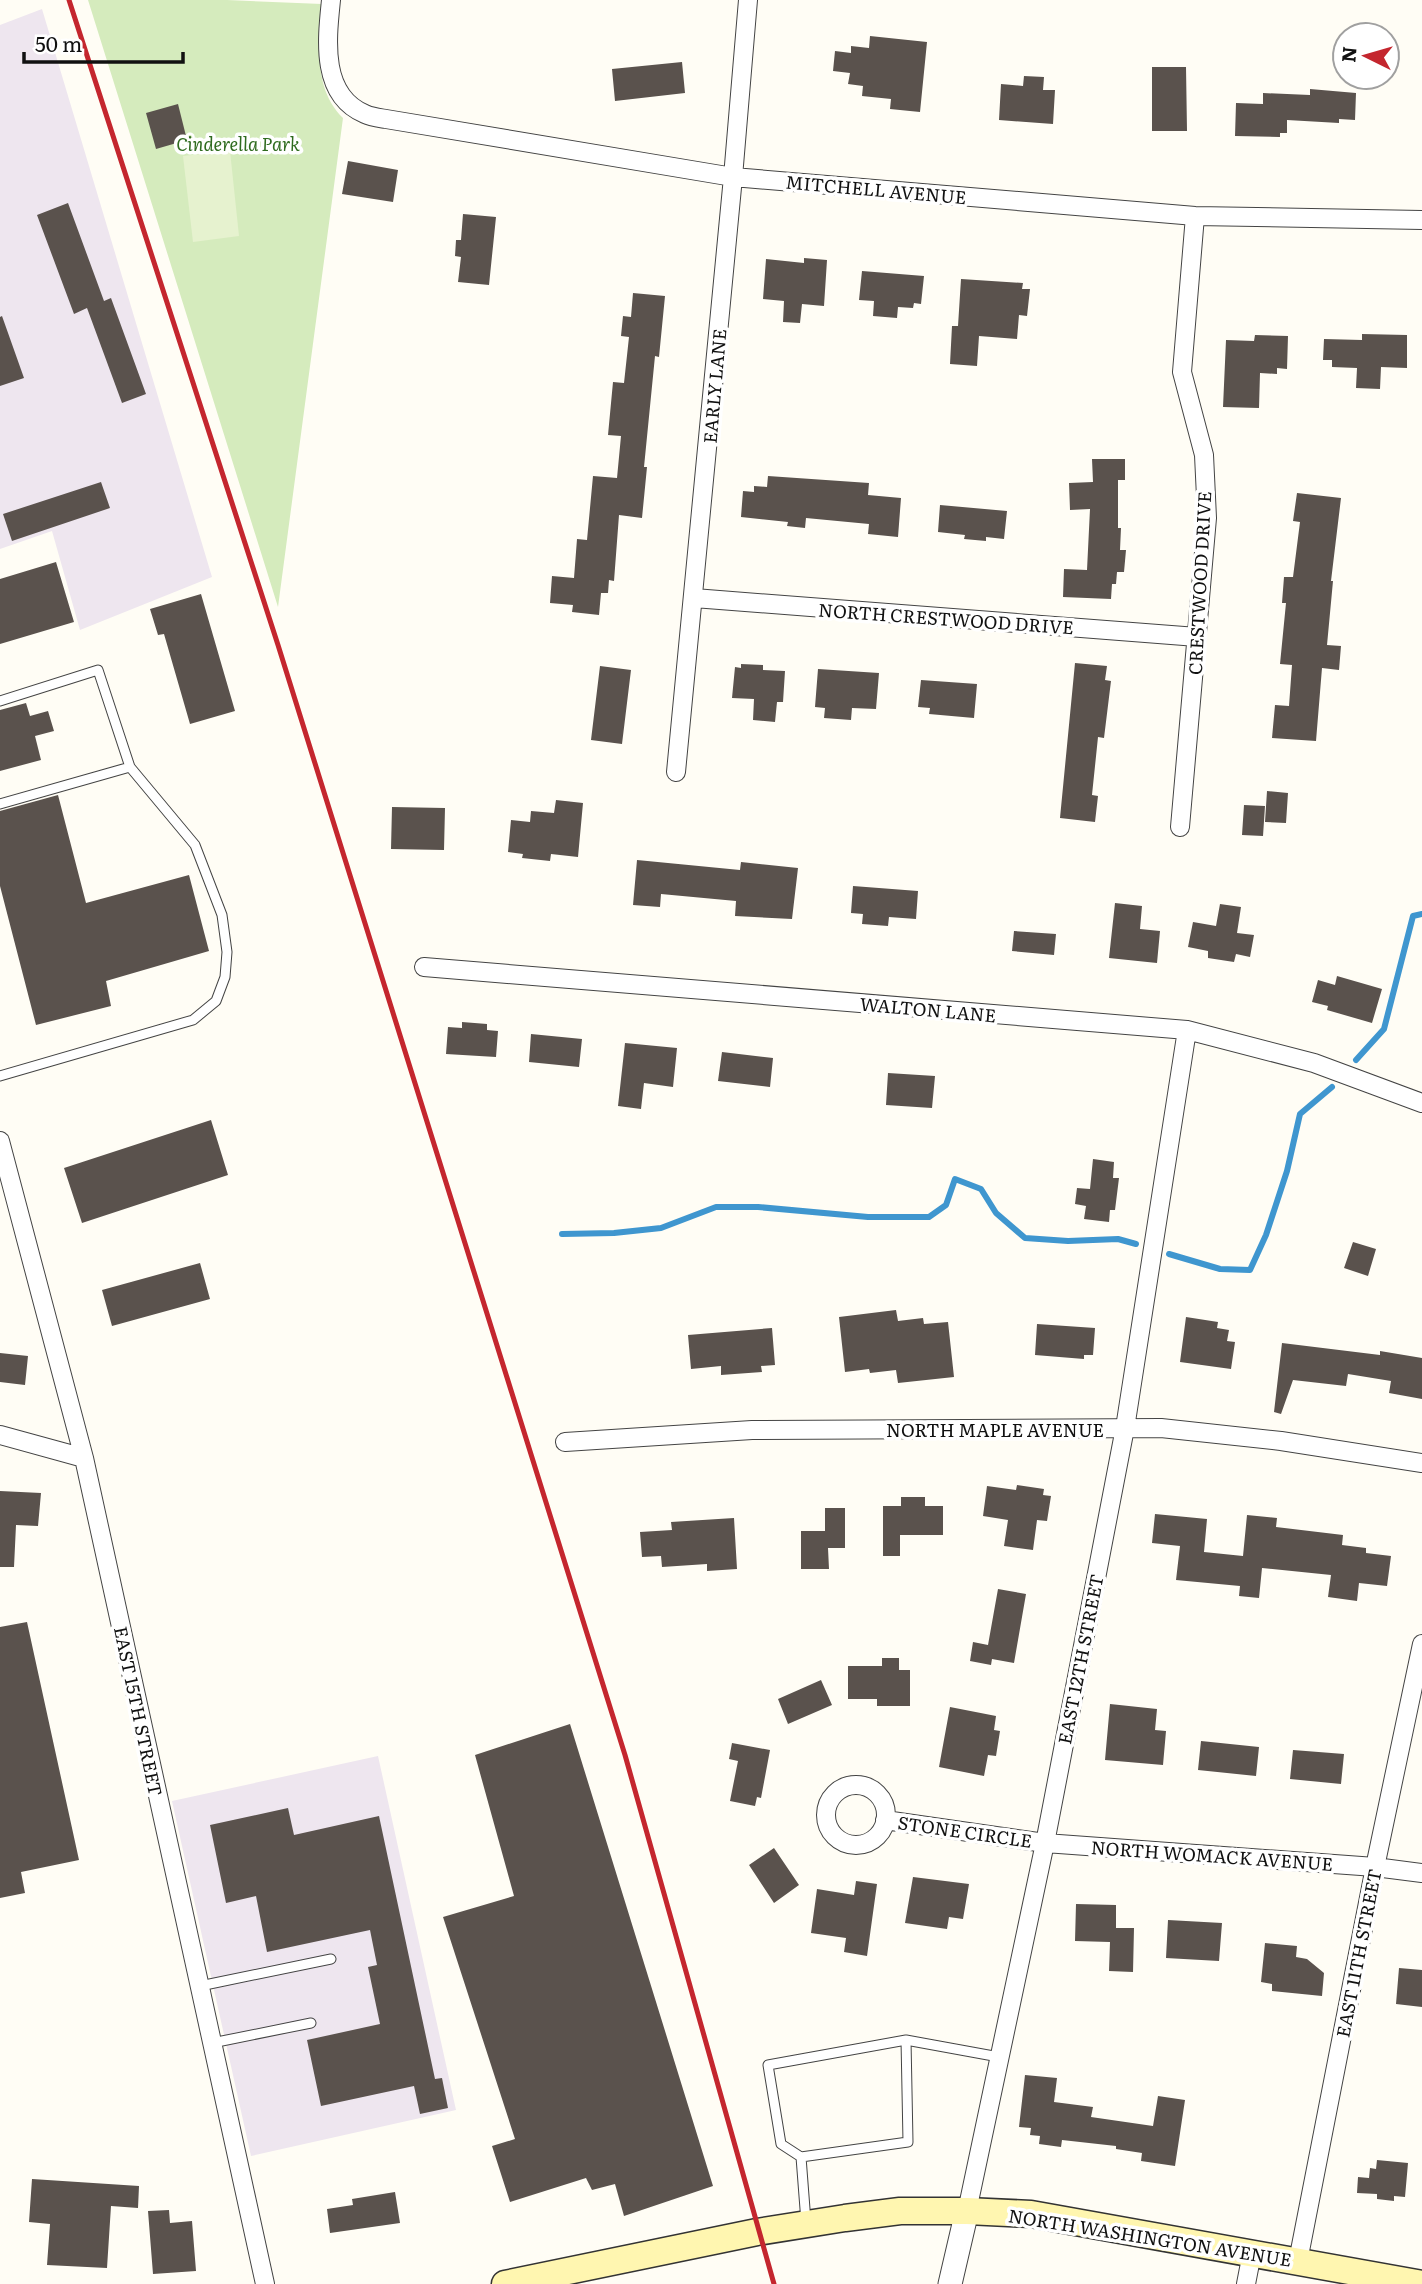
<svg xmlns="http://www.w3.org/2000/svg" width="1422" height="2284" font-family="Literata,serif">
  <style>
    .industrial { fill: #eee6ef }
    .green { fill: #d5ebbd }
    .pitch { fill: #e6f2cf }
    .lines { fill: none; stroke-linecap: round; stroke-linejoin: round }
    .stream { stroke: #3f96cf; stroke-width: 6 }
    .building { fill: #5a524d }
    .service-casing { stroke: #444; stroke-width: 11 }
    .minor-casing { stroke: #444; stroke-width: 20 }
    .tertiary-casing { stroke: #444; stroke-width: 25 }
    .secondary-casing { stroke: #333; stroke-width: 29 }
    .service { stroke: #fff; stroke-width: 9 }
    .minor { stroke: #fff; stroke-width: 18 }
    .tertiary { stroke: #fff; stroke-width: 23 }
    .secondary { stroke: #fff6b0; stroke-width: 26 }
    .rail { stroke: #c4262e; stroke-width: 5 }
    .labels { text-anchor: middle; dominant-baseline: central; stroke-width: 7; stroke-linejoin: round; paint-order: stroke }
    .park-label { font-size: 18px; font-style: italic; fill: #2f6b1f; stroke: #fff }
    .street-label { font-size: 18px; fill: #111; stroke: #fff }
  </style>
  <rect width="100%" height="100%" fill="#fffdf5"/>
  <path class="industrial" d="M42,9L212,577L80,630L52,531L0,549V25Z
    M378,1756L456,2110L251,2156L172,1801Z"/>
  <path class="green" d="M88,0H227L322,4C320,44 312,87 343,118L278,607Z"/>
  <path class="pitch" d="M230,151L239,236L193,242L183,156Z"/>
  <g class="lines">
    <path class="stream" d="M1356,1060L1384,1029L1413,916L1422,914
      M562,1234L614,1233L661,1228L716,1207H758L868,1217H929L946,1205L955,1179L981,1189L996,1213L1025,1238L1068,1241L1118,1239L1136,1244
      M1169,1254L1220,1269L1250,1270L1266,1235L1287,1171L1300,1114L1332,1087"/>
  </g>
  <path class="building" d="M870,36L927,42L920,112L890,109L891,99L862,96L863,86L848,84L850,73L833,71L835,51L851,53V46L869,48Z
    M682,62L685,93L615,101L612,69Z
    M1152,67H1186L1187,131H1152Z
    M1024,76L1044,77L1043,90H1055L1053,124L999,120L1001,84L1023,86Z
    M1310,89L1356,93L1355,120L1339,119V123L1287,120V133H1280V137L1235,136L1236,103L1263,104V93L1310,95Z
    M178,104L187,140L156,149L146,113Z
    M348,161L398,170L393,202L342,194Z
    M68,203L104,301L111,298L146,394L122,403L87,308L74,314L37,215Z
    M463,214L496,217L489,285L458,282L461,257L455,256L456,240H461Z
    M804,258L827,260L824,306L802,304L800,323L783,322L784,301L763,299L766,259L804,263Z
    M862,271L924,276L921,304L914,303L913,308L898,307L897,318L873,316L874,301L859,300Z
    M961,279L1023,283L1022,289H1030L1027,316L1019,315L1017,339L979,336L977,366L950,364L952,326H958Z
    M633,293L665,296L659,357L655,356L644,467H647L642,518L619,515L614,581L609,580L608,593H601L599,615L572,612L573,605L550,603L552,576L574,578L577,539L587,540L593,476L617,478L621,436L608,435L613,382L624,383L629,337L621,336L623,316L631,317Z
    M2,316L24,378L0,386V317Z
    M1362,334L1407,335V368L1381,367L1380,389L1356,388L1357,368L1332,367V360H1323L1324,339L1362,340Z
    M1255,335L1288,336L1287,369L1277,368V374L1260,373L1259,408L1223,407L1226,340L1254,341Z
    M1092,459H1125V480H1118V528H1121L1120,550H1126L1124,572H1117L1116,584H1112L1111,599L1063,597L1064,569L1087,570L1090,509L1070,510L1069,483L1093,482Z
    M768,476L869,483L868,495L901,498L898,537L868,534L869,524L806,518L805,528L787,526L788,522L741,517L743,491L754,492V486L767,487Z
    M101,482L110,508L12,541L3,514Z
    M1297,493L1341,498L1331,581H1333L1327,645L1341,646L1339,670L1322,668L1316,741L1272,738L1275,705L1289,706L1292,665L1280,664L1286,603H1282L1284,577H1293L1300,522L1293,521Z
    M940,505L1007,511L1004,539L986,537V541L964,539L965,535L938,532Z
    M56,562L74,622L0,644V579Z
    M201,594L235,711L190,724L164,634L158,635L150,609Z
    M1075,663L1107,666L1105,680L1111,681L1104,738L1098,737L1092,795L1098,796L1095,822L1060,818Z
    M741,664L763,665V670L785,671L783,702H777L775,722L753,720L754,699L732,698L735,667L741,668Z
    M600,666L631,670L622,744L591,740Z
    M818,669L879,673L876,709L852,708L851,720L824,718L825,708L815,707Z
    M921,680L977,684L974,718L929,714L930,708L918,707Z
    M26,703L30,716L48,711L54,731L35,736L41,760L0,771V710Z
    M1267,791L1288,793L1286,823L1265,822Z
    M58,795L86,903L189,875L209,951L106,981L111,1006L36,1025L0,886V811Z
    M556,800L583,803L578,857L551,854L550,861L522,858L523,854L508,852L511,820L530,822L531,811L554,813Z
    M1244,805L1265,806L1263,836L1242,835Z
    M392,807L445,808L444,850L391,849Z
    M637,860L740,870L741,862L798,868L792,919L735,916L736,901L661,894L660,907L633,905Z
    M853,886L918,891L916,919L889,917L888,926L862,924L863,914L851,913Z
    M1115,903L1142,906L1140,929L1160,931L1157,963L1109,958Z
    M1220,904L1241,907L1237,933L1254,935L1250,957L1236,954L1234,962L1208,958V951L1188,947L1193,922L1216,926Z
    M1014,931L1056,934L1054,955L1012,951Z
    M1337,976L1382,989L1372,1023L1327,1010L1328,1006L1312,1002L1318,980L1335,985Z
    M462,1022L487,1024V1030L498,1031L496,1057L446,1054L448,1027L462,1028Z
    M531,1034L582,1039L579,1067L529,1062Z
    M625,1043L677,1048L673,1087L644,1083L641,1109L618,1106Z
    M722,1052L773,1058L770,1087L718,1081Z
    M888,1073L935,1076L932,1108L886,1105Z
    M211,1120L228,1175L82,1223L64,1168Z
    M1093,1159L1114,1162L1113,1178H1119L1115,1210H1110L1109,1222L1084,1219L1086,1206L1075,1204L1077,1188L1090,1189Z
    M1353,1242L1376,1249L1368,1276L1344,1268Z
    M200,1263L210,1299L112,1326L102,1290Z
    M896,1310L898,1321L923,1318L924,1324L948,1322L954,1377L898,1383L896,1370L870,1373L869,1369L845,1372L839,1317Z
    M1186,1317L1218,1322L1217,1328L1229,1330L1227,1341L1235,1342L1231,1369L1180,1362Z
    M1037,1324L1095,1328L1093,1355H1084V1359L1035,1355Z
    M772,1328L775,1365L761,1366L762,1372L721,1375V1366L691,1369L688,1335Z
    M1282,1343L1380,1355V1351L1422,1358V1399L1389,1393L1391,1381L1348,1374L1346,1386L1293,1380L1281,1414L1274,1412Z
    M0,1353L28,1356L25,1385L0,1382Z
    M1017,1485L1044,1489L1043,1495L1051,1496L1047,1521L1037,1520L1033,1550L1004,1546L1008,1520L983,1516L987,1486L1016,1490Z
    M0,1491L41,1493L38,1526L16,1525L14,1567H0Z
    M901,1497H925V1506H943V1535H900V1556H883V1506H901Z
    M825,1508H845V1548H828L829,1569H801V1531H825Z
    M1155,1514L1207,1519L1204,1552L1243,1556L1247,1515L1277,1518L1276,1527L1343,1535L1342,1545L1366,1548V1553L1391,1556L1387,1586L1359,1583L1357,1601L1328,1597L1331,1575L1262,1568L1259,1598L1239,1596L1240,1586L1176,1580L1180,1546L1152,1543Z
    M734,1518L737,1569L707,1571V1564L662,1567L661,1556L642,1557L640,1532L672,1530L671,1522Z
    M998,1589L1026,1594L1014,1663L992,1659L991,1665L970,1661L973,1642L988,1645Z
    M27,1622L79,1860L21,1872L25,1893L0,1898V1627Z
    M882,1658H899V1670H910V1706H877V1699H848V1666H882Z
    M821,1680L832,1705L788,1724L778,1699Z
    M1110,1704L1157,1709L1155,1730L1166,1731L1163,1765L1105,1760Z
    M950,1707L996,1716L994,1730L1000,1731L996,1756L988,1755L984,1776L939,1767Z
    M570,1724L713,2186L624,2216L615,2184L592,2190L586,2178L510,2202L492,2146L515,2139L443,1917L514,1896L475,1755Z
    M1201,1741L1259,1747L1256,1776L1198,1770Z
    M732,1743L770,1750L761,1798L757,1797L755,1806L730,1801L738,1761L729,1759Z
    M1293,1750L1344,1754L1341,1784L1290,1779Z
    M288,1808L294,1835L379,1816L435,2079L442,2078L448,2108L420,2114L414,2086L321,2106L307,2040L380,2024L368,1967L377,1965L370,1930L267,1952L256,1896L226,1903L210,1825Z
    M774,1848L799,1885L774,1903L749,1865Z
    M913,1877L969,1884L963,1919L949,1917L947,1929L905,1923Z
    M856,1881L877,1884L867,1956L844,1952L846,1938L811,1933L817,1889L854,1895Z
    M1076,1904L1116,1905V1928H1134L1133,1972L1109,1971L1110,1942L1075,1941Z
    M1168,1920L1222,1923L1219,1961L1166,1958Z
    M1265,1943L1297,1946L1296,1957L1307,1959L1324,1973L1322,1996L1272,1991V1984L1261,1982Z
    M1399,1968L1422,1970V2007L1396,2004Z
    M1025,2075L1057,2078L1054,2102L1093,2107L1091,2117L1153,2126L1158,2096L1185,2100L1175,2166L1141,2161L1142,2153L1116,2149V2146L1062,2140L1061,2147L1039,2144L1040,2136L1030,2135L1031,2128L1019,2127Z
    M1377,2160L1408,2163L1405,2197L1394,2196V2201L1377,2199V2194L1357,2193L1358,2177L1369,2178L1370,2168L1376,2169Z
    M32,2179L139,2186L138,2208L111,2206L107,2268L47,2265L50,2224L29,2222Z
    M395,2192L400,2223L330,2233L327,2209L353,2205L352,2199Z
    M169,2210L170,2223L192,2221L196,2271L153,2274L148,2211Z"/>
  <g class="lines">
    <defs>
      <path id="service" d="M0,701L98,670L130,767L0,804
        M0,1076L193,1020L216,1001L225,977L227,952L222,915L195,845L130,767
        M200,1986L331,1959
        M212,2043L311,2023
        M801,2157L781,2144L768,2065L906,2040
        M806,2222L801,2157L908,2142L906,2040L999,2057"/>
      <path id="minor" d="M331,0C327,39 320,95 365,114C371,117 380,118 386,119L733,177L1195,216L1422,220
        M694,598L1197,637
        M676,772L733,177L748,0
        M1180,827L1207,518L1204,455L1182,372L1195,216
        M424,967L1187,1030L1314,1063L1422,1103
        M0,1141L84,1458L265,2284
        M0,1435L84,1458
        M565,1442L752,1430L1161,1428L1281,1441L1422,1463
        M826 1815a30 30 0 1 1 60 0a30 30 0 1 1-60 0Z
        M885,1820L1045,1843L1375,1867L1422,1873
        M967,2211L1045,1843L1125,1428L1187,1030
        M1298,2261L1375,1867L1422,1644
        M1246,2284L1252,2253"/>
      <path id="tertiary" d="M950,2284L967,2211"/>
      <path id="secondary" d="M505,2284L757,2232L845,2218L900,2211H967L1031,2214L1422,2284"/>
    </defs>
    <use href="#service" class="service-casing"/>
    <use href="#minor" class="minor-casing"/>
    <use href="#tertiary" class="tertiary-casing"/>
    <use href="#secondary" class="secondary-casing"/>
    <use href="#service" class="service"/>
    <use href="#minor" class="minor"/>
    <use href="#tertiary" class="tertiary"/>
    <use href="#secondary" class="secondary"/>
    <path class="rail" d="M69,0L278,645L625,1755L774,2284"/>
  </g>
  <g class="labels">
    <g class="park-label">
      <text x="238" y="143">Cinderella Park</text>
    </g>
    <g class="street-label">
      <text transform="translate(876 189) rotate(5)">MITCHELL AVENUE</text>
      <text transform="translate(714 386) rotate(-85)">EARLY LANE</text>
      <text transform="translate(1199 583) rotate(-87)">CRESTWOOD DRIVE</text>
      <text transform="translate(946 618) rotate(4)">NORTH CRESTWOOD DRIVE</text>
      <text transform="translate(928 1009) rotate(5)">WALTON LANE</text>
      <text x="995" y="1429">NORTH MAPLE AVENUE</text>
      <text transform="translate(1080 1659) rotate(-79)">EAST 12TH STREET</text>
      <text transform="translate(139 1711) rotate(78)">EAST 15TH STREET</text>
      <text transform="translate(965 1831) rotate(8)">STONE CIRCLE</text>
      <text transform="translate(1212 1855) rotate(4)">NORTH WOMACK AVENUE</text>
      <text transform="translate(1358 1953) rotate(-79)">EAST 11TH STREET</text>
      <text transform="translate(1150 2237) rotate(9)">NORTH WASHINGTON AVENUE</text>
    </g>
  </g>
  <g transform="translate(1366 56) rotate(275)"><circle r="33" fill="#ffffff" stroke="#a0a0a0" stroke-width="2"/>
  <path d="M0-5L12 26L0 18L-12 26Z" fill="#c4262e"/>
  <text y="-10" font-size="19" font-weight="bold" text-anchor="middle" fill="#111111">N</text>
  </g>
  <path d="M24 52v10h159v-10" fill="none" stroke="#111111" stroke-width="3.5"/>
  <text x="35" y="52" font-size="21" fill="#111111" stroke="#ffffff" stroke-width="5" paint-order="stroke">50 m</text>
</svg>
